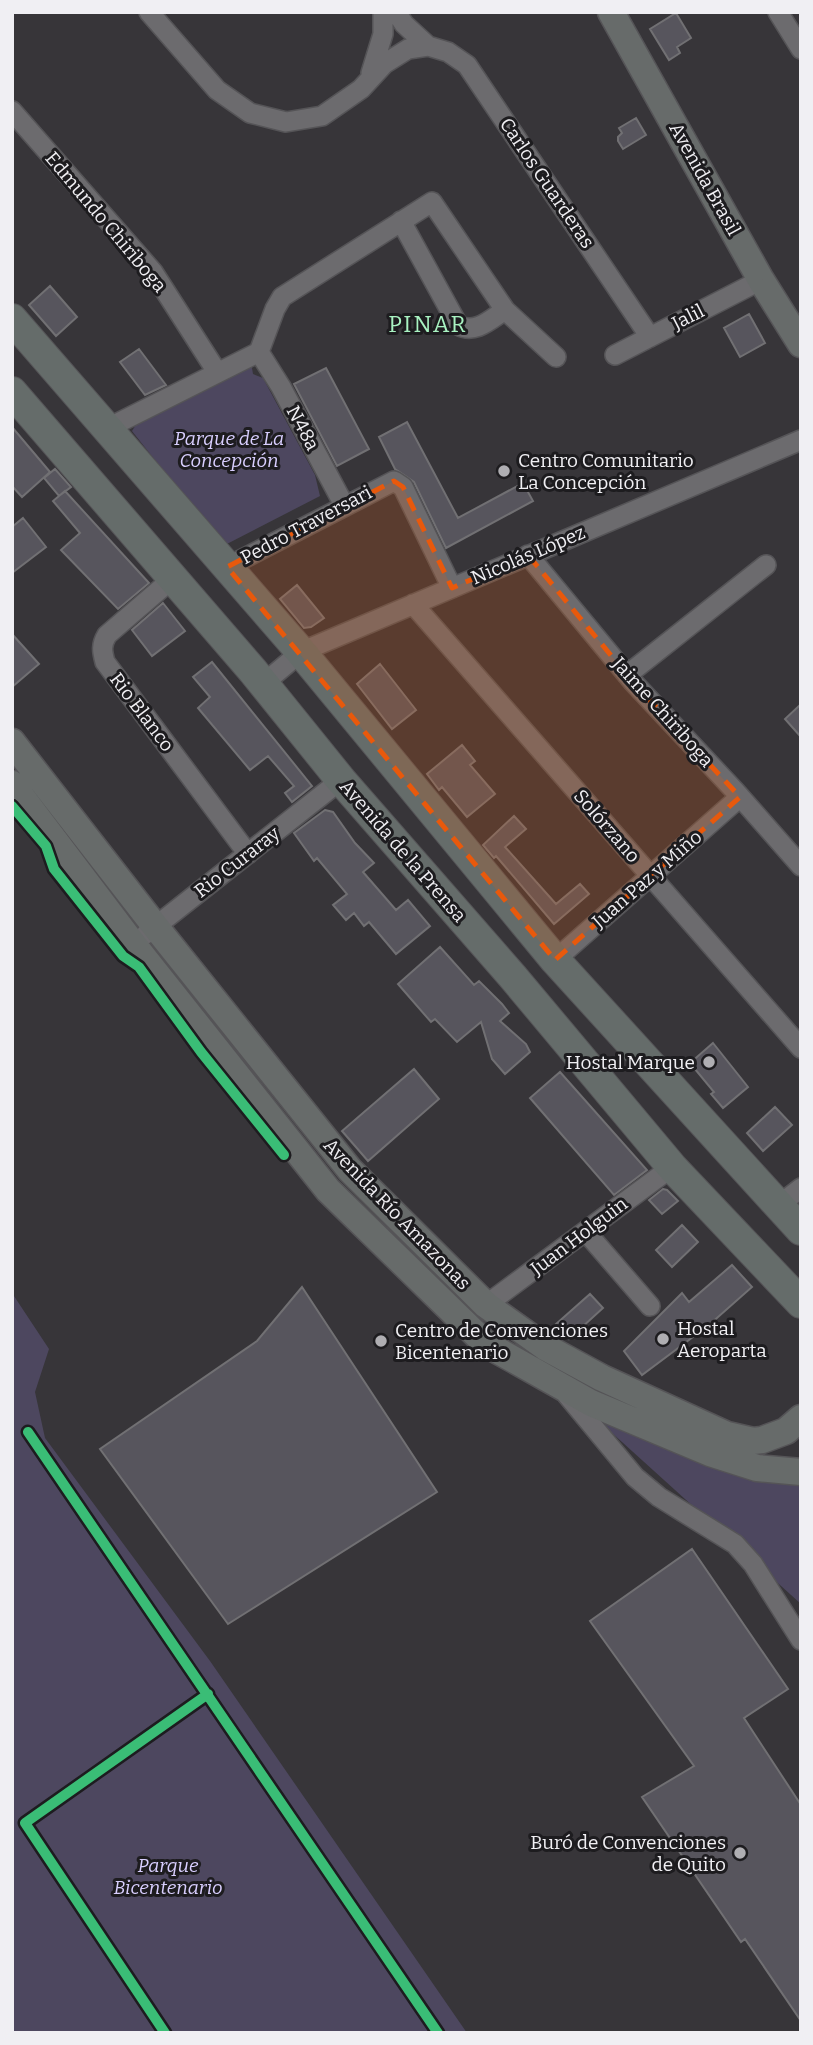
<svg xmlns="http://www.w3.org/2000/svg" width="813" height="2045" font-family="Bitter,serif">
  <style>
    .green { fill: #4d475f }
    .building { fill: #57555d; stroke: #717073; stroke-width: 2 }
    .lines { fill: none; stroke-linecap: round; stroke-linejoin: round }
    .street-casing { stroke: #555457; stroke-width: 22 }
    .secondary-casing { stroke: #555457; stroke-width: 29 }
    .primary-casing { stroke: #555457; stroke-width: 32 }
    .street { stroke: #6c6b6e; stroke-width: 19 }
    .secondary { stroke: #676b6a; stroke-width: 26 }
    .primary { stroke: #656c6a; stroke-width: 30 }
    .cycleway-casing { stroke: #1d1c1f; stroke-width: 15 }
    .cycleway { stroke: #3abd76; stroke-width: 10 }
    .marked { fill: #e8590c; fill-opacity: 0.2; stroke: #e8590c; stroke-width: 5; stroke-dasharray: 14 9; stroke-linejoin: round }
    .poi-dot { fill: #afaeb2; stroke: #1d1c1f; stroke-width: 2.5 }
    .labels { text-anchor: middle; dominant-baseline: central; stroke-width: 6; stroke-linejoin: round; paint-order: stroke }
    .street-label { font-size: 19px; fill: #f0eff3; stroke: #1d1c1f }
    .park-label { font-size: 19px; font-style: italic; fill: #d9cfff; stroke: #1d1c1f }
    .poi-label { font-size: 19px; fill: #f0eff3; stroke: #1d1c1f; text-anchor: start }
    .quarter-label { font-size: 23px; letter-spacing: 2px; fill: #a9f3c2; stroke: #1d1c1f }
  </style>
  <rect width="100%" height="100%" fill="#373539"/>
  <path class="green" d="M251,362L253,374L263,378L315,475L320,496L223,546L132,431L137,423Z
    M12,1293L49,1349L35,1392L45,1438L210,1661L467,2033H12Z
    M601,1423L801,1472V1604Z"/>
  <path class="building" d="M676,13L691,38L677,47L680,53L669,60L650,29Z
    M636,118L646,135L623,149L618,141V137L622,133L619,128Z
    M50,286L77,317L56,336L29,305Z
    M749,314L765,343L740,357L724,328Z
    M139,349L166,385L145,395L120,362Z
    M326,368L369,449L337,466L294,384Z
    M407,422L458,518L523,483L533,501L446,548L414,482L395,469L379,437Z
    M12,427L50,472L22,497L12,486Z
    M55,469L71,487L59,496L44,478Z
    M65,491L149,583L118,609L61,550L80,533L53,501Z
    M23,518L46,547L12,573V527Z
    M297,585L324,618L311,627L304,628L280,599Z
    M163,603L185,631L152,656L132,630Z
    M12,634L39,664L12,687Z
    M212,662L312,786L292,802L285,793L294,786L268,756L250,770L198,708L210,697L193,677Z
    M380,664L416,710L392,729L357,684Z
    M801,704V737L785,719Z
    M462,745L475,761L470,765L495,794L467,817L442,787L439,790L427,774Z
    M325,810L333,812L355,843L374,863L363,872L396,910L408,900L430,926L396,954L369,922L364,926L354,913L346,920L333,905L347,894L317,858L314,861L294,833Z
    M514,816L526,829L505,847L556,904L580,884L589,894L554,924L496,856L494,858L483,845Z
    M440,947L474,985L479,981L502,1004L509,1013L500,1021L526,1044L530,1052L505,1074L492,1059L481,1022L457,1042L435,1019L431,1022L398,984Z
    M713,1043L748,1087L723,1108L711,1094L714,1092L690,1063Z
    M414,1069L439,1099L368,1161L342,1131Z
    M560,1072L647,1170L614,1195L530,1098Z
    M775,1107L792,1125L763,1151L747,1133Z
    M663,1189L667,1190L678,1201L662,1214L649,1200Z
    M682,1225L698,1242L672,1267L656,1250Z
    M732,1265L752,1287L709,1325L642,1375L624,1351L682,1293L689,1302Z
    M302,1287L437,1492L228,1624L100,1449L257,1341Z
    M590,1294L603,1308L569,1339L556,1324Z
    M692,1549L788,1689L744,1718L801,1805V2021L745,1939L741,1942L642,1797L694,1766L590,1621Z"/>
  <g class="lines">
    <defs>
      <path id="street" d="M149,12L217,90L250,113L286,122L322,116L361,89L384,64L408,49L428,46
        M396,12L404,24L428,46L448,52L467,65L650,337
        M778,12L801,49
        M371,73L383,34V12
        M12,111L153,272L217,372
        M401,221L458,325C475,335 491,319 505,310
        M259,352L281,387L344,505
        M615,355L761,280
        M108,428L259,352L275,309L282,297L432,202L505,310L556,357
        M528,555L633,682L735,791L801,866
        M227,567L394,481L403,487L452,588
        M172,579L107,635C101,645 102,651 105,662L248,854
        M413,604L801,1048
        M627,675L766,565
        M263,684L301,652L801,440
        M146,934L341,780
        M555,960L740,797
        M779,1205L801,1188
        M586,1232L650,1306
        M486,1305L672,1167
        M567,1395L635,1477L659,1497L735,1544L753,1564L801,1640"/>
      <path id="secondary" d="M611,12L761,280L801,344
        M12,742L158,930L350,1170L486,1305L545,1347L602,1378L727,1435L753,1441L762,1440L786,1431L801,1418
        M12,784L133,944L328,1190L486,1344L591,1403L710,1453L757,1468L801,1472"/>
      <path id="primary" d="M12,319L301,652L555,960L801,1230
        M12,392L253,671L341,780L513,977L672,1167L801,1303"/>
    </defs>
    <use href="#street" class="street-casing"/>
    <use href="#secondary" class="secondary-casing"/>
    <use href="#primary" class="primary-casing"/>
    <use href="#street" class="street"/>
    <use href="#secondary" class="secondary"/>
    <use href="#primary" class="primary"/>
    <defs>
      <path id="cycleway" d="M12,806L46,846L54,869L123,956L139,967L201,1052L284,1155
        M28,1432L438,2033
        M165,2033L25,1823L208,1694"/>
    </defs>
    <use href="#cycleway" class="cycleway-casing"/>
    <use href="#cycleway" class="cycleway"/>
  </g>
  <path class="marked" d="M394,481L403,487L452,588L528,555L633,682L740,797L555,960L227,567Z"/>
  <g class="poi-dot">
    <circle cx="504" cy="471" r="7"/>
    <circle cx="709" cy="1062" r="7"/>
    <circle cx="663" cy="1339" r="7"/>
    <circle cx="381" cy="1341" r="7"/>
    <circle cx="740" cy="1853" r="7"/>
  </g>
  <g class="labels">
    <g class="street-label">
      <text transform="translate(705 179) rotate(61)">Avenida Brasil</text>
      <text transform="translate(547 183) rotate(56)">Carlos Guarderas</text>
      <text transform="translate(106 222) rotate(50)">Edmundo Chiriboga</text>
      <text transform="translate(688 317) rotate(-27)">Jalil</text>
      <text transform="translate(303 428) rotate(62)">N48a</text>
      <text transform="translate(306 525) rotate(-28)">Pedro Traversari</text>
      <text transform="translate(528 555) rotate(-23)">Nicolás López</text>
      <text transform="translate(142 712) rotate(53)">Rio Blanco</text>
      <text transform="translate(663 712) rotate(48)">Jaime Chiriboga</text>
      <text transform="translate(607 826) rotate(49)">Solórzano</text>
      <text transform="translate(403 851) rotate(49)">Avenida de la Prensa</text>
      <text transform="translate(237 862) rotate(-38)">Rio Curaray</text>
      <text transform="translate(647 879) rotate(-41)">Juan Paz y Miño</text>
      <text transform="translate(397 1214) rotate(46)">Avenida Río Amazonas</text>
      <text transform="translate(579 1236) rotate(-37)">Juan Holguin</text>
    </g>
    <g class="park-label">
      <text x="229" y="438">Parque de La<tspan x="229" dy="22">Concepción</tspan></text>
      <text x="168" y="1865">Parque<tspan x="168" dy="22">Bicentenario</tspan></text>
    </g>
    <g class="poi-label">
      <text x="518" y="460">Centro Comunitario<tspan x="518" dy="22">La Concepción</tspan></text>
      <text x="695" y="1062" text-anchor="end">Hostal Marque</text>
      <text x="677" y="1328">Hostal<tspan x="677" dy="22">Aeroparta</tspan></text>
      <text x="395" y="1330">Centro de Convenciones<tspan x="395" dy="22">Bicentenario</tspan></text>
      <text x="726" y="1842" text-anchor="end">Buró de Convenciones<tspan x="726" dy="22">de Quito</tspan></text>
    </g>
    <g class="quarter-label">
      <text x="428" y="324">PINAR</text>
    </g>
  </g>
  <rect width="813" height="2045" fill="none" stroke="#f0eff3" stroke-width="28"/>
</svg>
